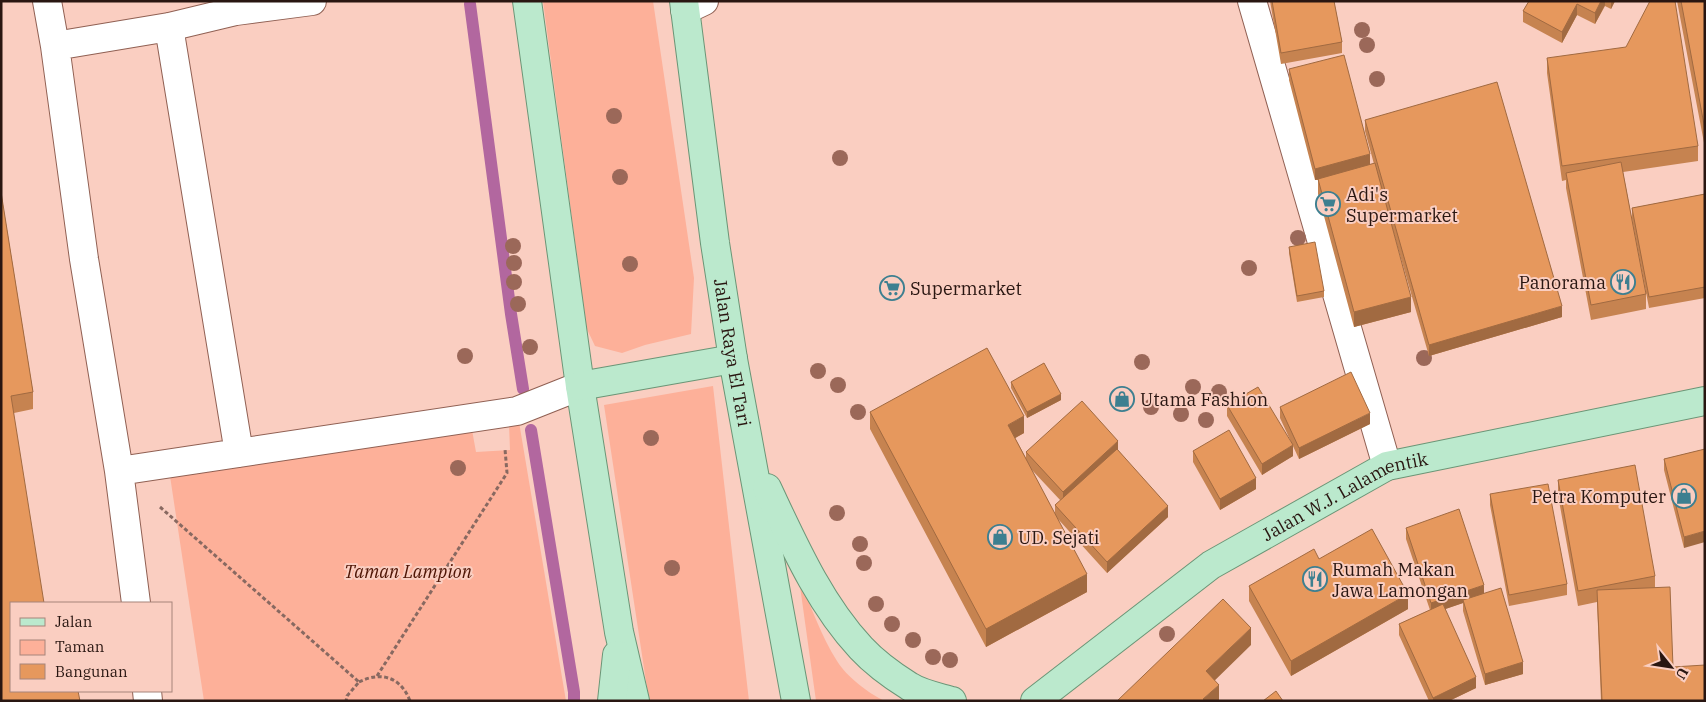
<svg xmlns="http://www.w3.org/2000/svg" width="1706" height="702" font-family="'IBM Plex Serif',serif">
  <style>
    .green { fill: #fdb099 }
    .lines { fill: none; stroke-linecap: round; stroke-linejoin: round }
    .stream { stroke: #b2679f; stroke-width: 12 }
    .minor-casing { stroke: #906053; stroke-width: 30 }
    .major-casing { stroke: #6b9576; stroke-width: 30 }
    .path { stroke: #886961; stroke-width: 3; stroke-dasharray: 4 2.5; stroke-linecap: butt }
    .minor { stroke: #fff; stroke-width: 28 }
    .major { stroke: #bbe9cd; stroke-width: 28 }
    .tree { fill: #9b6859 }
    .wall { fill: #c68350; fill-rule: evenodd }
    .shaded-wall { fill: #a16a41 }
    .building { fill: #e6985d; stroke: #a16a41 }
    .labels { text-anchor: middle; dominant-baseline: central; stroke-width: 4; stroke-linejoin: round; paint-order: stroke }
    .poi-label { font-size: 18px; fill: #291611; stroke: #facec1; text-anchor: start }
    .street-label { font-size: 18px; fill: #291611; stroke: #facec1 }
    .park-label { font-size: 18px; font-style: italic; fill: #4e1404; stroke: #facec1 }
  </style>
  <rect width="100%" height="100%" fill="#facec1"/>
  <path class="green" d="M543,1H653L694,278L691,334L645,345L622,353L595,346L585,325L580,279Z
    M713,386L749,701H649L604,405Z
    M519,422L566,701H204L170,476L472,430L476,452L510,450L509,424Z
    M799,579C811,606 821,636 837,661C847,677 868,693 885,701H816Z"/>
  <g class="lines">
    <path class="stream" d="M470,4L511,314L523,389
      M531,430L574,692V701"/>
    <defs>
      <path id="minor" d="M47,1L55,46L84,259L119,471L136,603
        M1252,1L1387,466
        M685,10L704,1
        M169,27L239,453
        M55,46L169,27L236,11L312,1
        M119,471L517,411L580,386
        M147,691L148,701"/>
      <g id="major">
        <path d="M527,1L580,386L619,632L635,701"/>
        <path id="s1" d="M684,1L715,243L733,359L796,701"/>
        <path d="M580,386L733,359"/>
        <path d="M767,488C793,543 819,603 861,648C874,662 893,676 909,686C921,694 938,697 952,701"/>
        <path d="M612,701L617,655"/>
        <path id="s2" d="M1035,701L1211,565L1387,466L1705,401"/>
      </g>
    </defs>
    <use href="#minor" class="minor-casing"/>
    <use href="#major" class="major-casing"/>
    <path class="path" d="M160,507L359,682L347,696L346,701
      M377,676L507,473L505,449
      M359,682C381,671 401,677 410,701"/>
    <use href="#minor" class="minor"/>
    <use href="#major" class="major"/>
  </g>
  <g class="tree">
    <circle cx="1362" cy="30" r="8"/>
    <circle cx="1367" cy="45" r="8"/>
    <circle cx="1377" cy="79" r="8"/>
    <circle cx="614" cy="116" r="8"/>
    <circle cx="840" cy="158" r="8"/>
    <circle cx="620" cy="177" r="8"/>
    <circle cx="1298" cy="238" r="8"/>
    <circle cx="513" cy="246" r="8"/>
    <circle cx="514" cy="263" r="8"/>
    <circle cx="630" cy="264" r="8"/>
    <circle cx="1249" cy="268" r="8"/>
    <circle cx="514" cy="282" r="8"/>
    <circle cx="518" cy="304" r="8"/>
    <circle cx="530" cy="347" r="8"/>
    <circle cx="465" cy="356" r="8"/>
    <circle cx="1424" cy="358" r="8"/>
    <circle cx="1142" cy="362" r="8"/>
    <circle cx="818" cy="371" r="8"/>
    <circle cx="838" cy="385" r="8"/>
    <circle cx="1193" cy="387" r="8"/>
    <circle cx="1219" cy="392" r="8"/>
    <circle cx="1151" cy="407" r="8"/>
    <circle cx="858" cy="412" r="8"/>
    <circle cx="1181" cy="414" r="8"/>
    <circle cx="1206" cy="420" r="8"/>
    <circle cx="651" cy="438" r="8"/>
    <circle cx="458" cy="468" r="8"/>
    <circle cx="837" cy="513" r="8"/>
    <circle cx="860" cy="544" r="8"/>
    <circle cx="864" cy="563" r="8"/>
    <circle cx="672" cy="568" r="8"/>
    <circle cx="876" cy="604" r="8"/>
    <circle cx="892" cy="624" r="8"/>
    <circle cx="1167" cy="634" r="8"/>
    <circle cx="913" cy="640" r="8"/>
    <circle cx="933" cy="657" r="8"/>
    <circle cx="950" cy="660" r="8"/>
  </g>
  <path class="wall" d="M1270,1H1334L1342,42V53L1281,64Z
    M1529,1H1615L1611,9L1605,6L1595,24L1577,15L1562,43L1523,22V11Z
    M1677,1H1705V148Z
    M1547,58L1698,146V161L1623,172L1646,294V309L1591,320L1566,188V180L1562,181L1547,73Z
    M1289,69L1370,165L1374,164L1365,131V120L1562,317L1429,356L1388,213L1411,312L1354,327L1318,194V180H1315L1289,80Z
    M1,192L33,392V409L14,413L11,603L1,701Z
    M1705,194V298L1649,308L1632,219V208Z
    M1289,247L1324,291V297L1297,302L1289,253Z
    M1011,382L1061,400L1027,418L1011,388Z
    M1227,405L1293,456L1262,475L1227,416Z
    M1280,407L1370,424L1299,459L1280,418Z
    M870,412L1024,433L1015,438L1026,458V452L1118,450L1168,517L1107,573L1058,519L1087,592L986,647L870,429ZM1031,469L1061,501L1055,505V514Z
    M1705,449L1684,548L1664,470V459Z
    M1193,451L1256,489L1220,510L1193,462Z
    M1558,480L1655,576V587L1673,667L1705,701H1601L1597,602L1578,606L1558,495Z
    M1490,494L1567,584V595L1509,606L1490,505Z
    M1406,528L1484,593L1523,674L1485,685L1463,611V603L1445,609L1476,688L1449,701H1429L1399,635V624L1430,610L1406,539Z
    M1319,559L1408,609L1291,676L1249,601V586Z"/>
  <path class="shaded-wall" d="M1601,1H1605V5L1595,24V13Z
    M1612,1H1615L1611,9V3Z
    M1577,4V15L1562,43V32Z
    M1370,154V166L1315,180V169Z
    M1411,297V312L1354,327V312Z
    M1562,306V317L1429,356V345Z
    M1061,394V400L1027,418V412Z
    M1370,413V424L1299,459V448Z
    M1024,416V433L1008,442V425Z
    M1118,441V452L1063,503V492Z
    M1293,445V456L1262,475V464Z
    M1256,478V489L1220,510V499Z
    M1168,506V517L1107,573V562Z
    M1705,531V542L1684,548V537Z
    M1087,574V592L986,647V629Z
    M1484,585V596L1463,600V603L1431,614V603Z
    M1408,594V609L1291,676V661Z
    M1251,628V645L1206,689V671Z
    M1523,662V674L1485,685V674Z
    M1476,677V688L1449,701H1433V698Z
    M1219,685V701H1203V699Z"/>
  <path class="building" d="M1272,1H1334L1342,42L1281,53Z
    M1529,1H1601L1595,13L1577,4L1562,32L1523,11Z
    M1650,1H1675L1698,146L1562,166L1547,58L1626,47Z
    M1681,1H1705V130Z
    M1344,55L1370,154L1315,169L1289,69Z
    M1497,82L1562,306L1429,345L1365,120Z
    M1621,162L1646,294L1591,305L1566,173Z
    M1375,163L1411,297L1354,312L1318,179Z
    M1,192L33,392L11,396L44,603H11V691H78L80,701H1Z
    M1705,194V287L1649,297L1632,208Z
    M1315,242L1324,291L1297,296L1289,247Z
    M987,348L1024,416L1008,425L1087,574L986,629L870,412Z
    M1044,363L1061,394L1027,412L1011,382Z
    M1351,372L1370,413L1299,448L1280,407Z
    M1258,387L1293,445L1262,464L1227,405Z
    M1082,401L1118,441L1063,492L1026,452Z
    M1229,430L1256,478L1220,499L1193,451Z
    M1117,449L1168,506L1107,562L1055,505Z
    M1705,449V531L1684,537L1664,459Z
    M1635,465L1655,576L1578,591L1558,480Z
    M1548,484L1567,584L1509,595L1490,494Z
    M1459,509L1484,585L1431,603L1406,528Z
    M1372,529L1408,594L1291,661L1249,586L1314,549L1319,559Z
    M1670,587L1673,667L1705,665V701H1602L1597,590Z
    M1501,588L1523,662L1485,674L1463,600Z
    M1223,599L1251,628L1206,671L1219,685L1203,699L1205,701H1117Z
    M1443,604L1476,677L1433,698L1399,624Z
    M1276,691L1283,701H1263Z"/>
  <defs>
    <symbol id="supermarket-ring" viewBox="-11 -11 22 22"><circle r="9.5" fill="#facec1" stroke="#3d7f90" stroke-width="1.5"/><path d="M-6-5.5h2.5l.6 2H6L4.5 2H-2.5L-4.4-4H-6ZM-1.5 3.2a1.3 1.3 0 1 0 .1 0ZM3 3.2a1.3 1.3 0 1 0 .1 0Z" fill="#3d7f90"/></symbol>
    <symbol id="restaurant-ring" viewBox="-11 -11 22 22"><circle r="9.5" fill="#facec1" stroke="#3d7f90" stroke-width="1.5"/><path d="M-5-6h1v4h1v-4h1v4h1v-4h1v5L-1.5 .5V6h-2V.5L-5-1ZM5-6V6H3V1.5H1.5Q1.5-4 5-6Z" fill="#3d7f90"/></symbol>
    <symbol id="shop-ring" viewBox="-11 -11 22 22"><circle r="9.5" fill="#facec1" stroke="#3d7f90" stroke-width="1.5"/><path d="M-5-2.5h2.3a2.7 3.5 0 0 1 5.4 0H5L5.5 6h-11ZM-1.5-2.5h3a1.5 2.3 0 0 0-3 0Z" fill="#3d7f90"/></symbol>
  </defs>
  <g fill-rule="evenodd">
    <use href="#supermarket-ring" x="1314" y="190" width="28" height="28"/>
    <use href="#restaurant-ring" x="1609" y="268" width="28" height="28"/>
    <use href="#supermarket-ring" x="878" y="274" width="28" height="28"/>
    <use href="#shop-ring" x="1108" y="385" width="28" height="28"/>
    <use href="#shop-ring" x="1670" y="482" width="28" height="28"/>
    <use href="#shop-ring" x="986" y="523" width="28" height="28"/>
    <use href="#restaurant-ring" x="1301" y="565" width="28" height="28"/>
  </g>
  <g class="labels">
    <g class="poi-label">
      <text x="1346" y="194">Adi's<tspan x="1346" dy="21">Supermarket</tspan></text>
      <text x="1606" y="282" text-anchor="end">Panorama</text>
      <text x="910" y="288">Supermarket</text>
      <text x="1140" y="399">Utama Fashion</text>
      <text x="1666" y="496" text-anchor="end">Petra Komputer</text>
      <text x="1018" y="537">UD. Sejati</text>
      <text x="1332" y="569">Rumah Makan<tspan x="1332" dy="21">Jawa Lamongan</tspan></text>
    </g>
    <g class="street-label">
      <text stroke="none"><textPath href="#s1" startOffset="355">Jalan Raya El Tari</textPath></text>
      <text stroke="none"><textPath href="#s2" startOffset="374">Jalan W.J. Lalamentik</textPath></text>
    </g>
    <g class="park-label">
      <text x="408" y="571">Taman Lampion</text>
    </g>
  </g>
  <rect width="1706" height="702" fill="none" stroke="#291611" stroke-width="5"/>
  <rect x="10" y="602" width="162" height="90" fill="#facec1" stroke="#a6847b"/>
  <rect x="20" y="618" width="25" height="8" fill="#bbe9cd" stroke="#a6847b"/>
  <text x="55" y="627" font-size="15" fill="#291611">Jalan</text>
  <rect x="20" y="640" width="25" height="15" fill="#fdb099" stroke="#a6847b"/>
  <text x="55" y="652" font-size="15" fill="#291611">Taman</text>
  <rect x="20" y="664" width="25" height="15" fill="#e6985d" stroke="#a6847b"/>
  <text x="55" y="677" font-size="15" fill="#291611">Bangunan</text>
  <g transform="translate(1671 667) rotate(120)" stroke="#facec1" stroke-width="4" paint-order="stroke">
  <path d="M0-4L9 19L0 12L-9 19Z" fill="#291611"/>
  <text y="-8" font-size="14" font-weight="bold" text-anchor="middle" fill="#291611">U</text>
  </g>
</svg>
